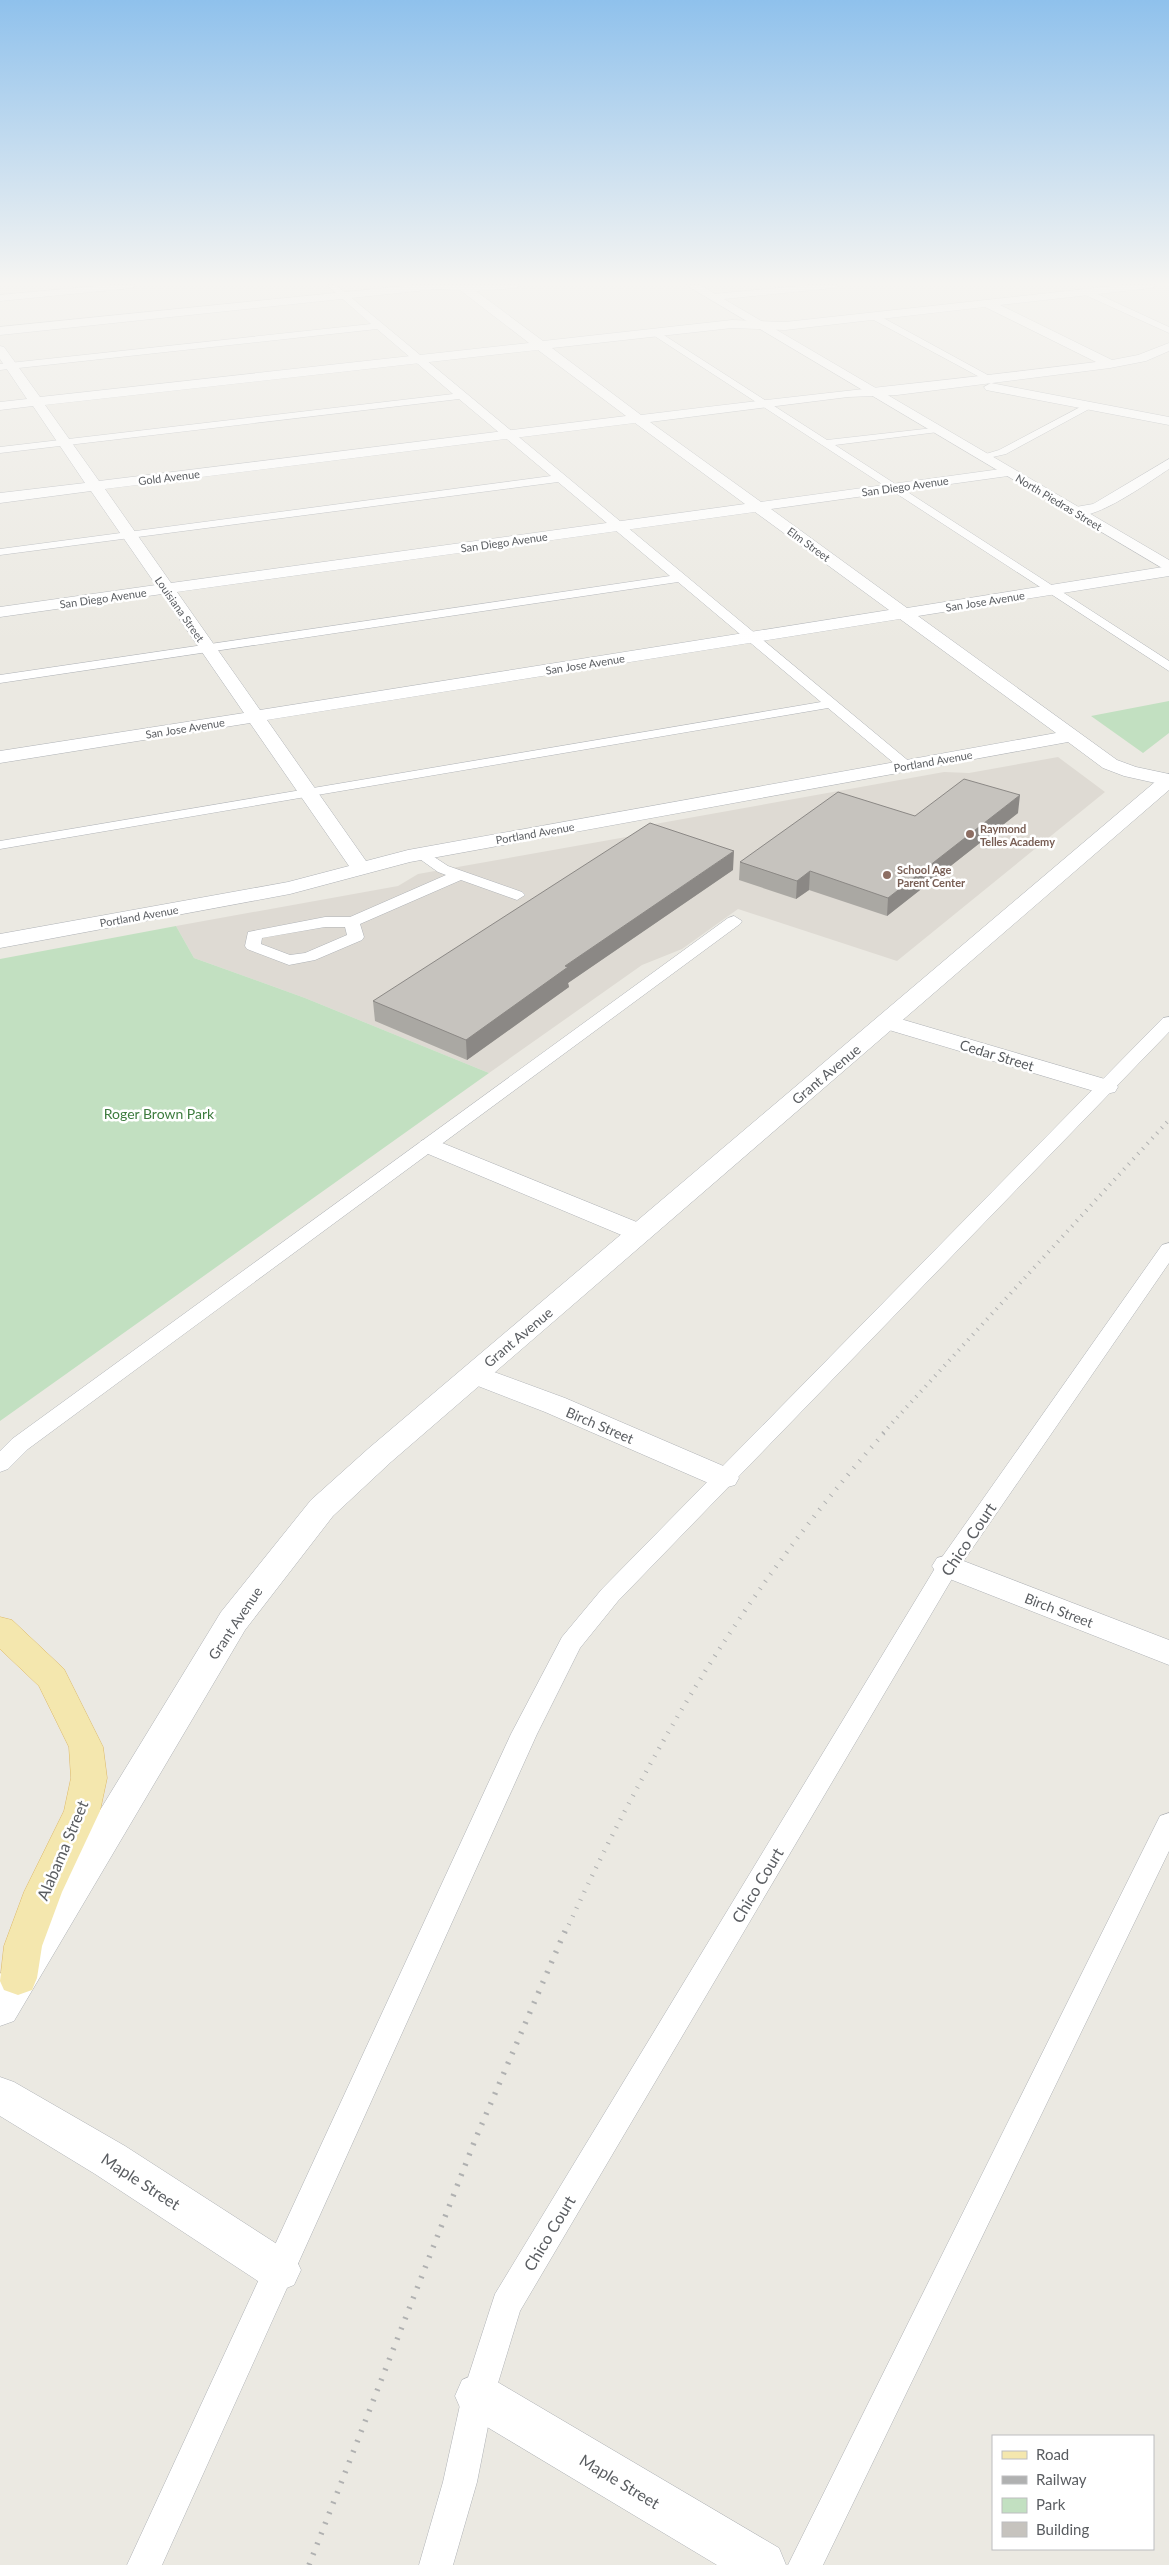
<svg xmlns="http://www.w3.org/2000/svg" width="1169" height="2565" font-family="Lato,sans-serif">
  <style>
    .education { fill: #dedad3 }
    .green { fill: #c2e0c1 }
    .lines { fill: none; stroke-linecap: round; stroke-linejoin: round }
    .lane-casing { stroke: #afb2b6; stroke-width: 1 }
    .street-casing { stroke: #afb2b6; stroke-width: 1 }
    .secondary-casing { stroke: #aeb1b5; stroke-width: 1 }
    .primary-casing { stroke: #deb967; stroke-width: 1 }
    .lane { fill: #fff; fill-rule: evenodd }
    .street { fill: #fff; fill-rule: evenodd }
    .secondary { fill: #fff; fill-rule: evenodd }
    .primary { fill: #f4e7ae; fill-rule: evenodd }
    .rail-far2 { stroke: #b0b1b1; stroke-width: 4; stroke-dasharray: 1 6; stroke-linecap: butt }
    .rail-far1 { stroke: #b0b1b1; stroke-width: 4.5; stroke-dasharray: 1 8; stroke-linecap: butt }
    .rail { stroke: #b0b1b1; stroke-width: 5.5; stroke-dasharray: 2 9; stroke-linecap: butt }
    .wall { fill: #aaa8a3 }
    .shaded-wall { fill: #8b8885 }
    .building { fill: #c6c3be; stroke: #8b8885 }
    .education-dot { fill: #8d6e63; stroke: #fff; stroke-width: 2 }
    .labels { text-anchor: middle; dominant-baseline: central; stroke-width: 5; stroke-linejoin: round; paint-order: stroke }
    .far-street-label { font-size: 11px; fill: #5a5d61; stroke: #fff }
    .far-education-label { font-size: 11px; font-weight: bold; fill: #785e54; stroke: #fff; text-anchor: start }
    .street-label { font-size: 14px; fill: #5a5d61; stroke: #fff }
    .park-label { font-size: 14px; fill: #3e7c3f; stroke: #fff }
    .near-street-label { font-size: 16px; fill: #5a5d61; stroke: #fff }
  </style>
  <rect width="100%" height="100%" fill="#ebe9e2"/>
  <path class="education" d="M1058,757L1105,792L897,961L738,909L682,949L642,965L489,1073L305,998L194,958L176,926L398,886L418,874L660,831L655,824L944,772L969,773Z"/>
  <path class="green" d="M1169,701V733L1143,753L1091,716Z
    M176,926L194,958L305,998L489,1073L0,1421V959Z"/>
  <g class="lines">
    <defs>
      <path id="lane" d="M109,285H136L132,288L0,301V295Z
        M327,285H336L911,763L913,766L911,769H901L828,708L0,849V841L821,702L678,582L0,683V675L670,576L558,482L0,555V549L551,476L459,399L0,453V447L453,394L377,329L0,370V364L371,324Z
        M811,285H837L833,288L714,300L710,297L714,294Z
        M1083,290H1089L1169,327V333L1083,294Z
        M870,314H876L995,379L987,381L870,318Z
        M656,330L827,440L942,427V431L938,432L835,445L1169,661V671L653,335L651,333Z
        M1088,403L1093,406L1091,408L1006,454L984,459L979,456L999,450Z
        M422,849L448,866L522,892L525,895L517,900L461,880L360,924L364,937L362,940L315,960L289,965L247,949L245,946L248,932L325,917H350L446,875L438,872L417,857L414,854ZM325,927H345L347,935L305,953L290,955L261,944L262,938Z
        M734,916L742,921L740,924L28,1449L8,1469L0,1472V1451L12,1439L728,918Z
        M1169,1017V1032L618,1601L580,1648L537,1734L162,2565H127L511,1734L562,1637L602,1589L1163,1018Z
        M1169,1243V1263L956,1572L520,2311L494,2396L477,2482L453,2565H419L443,2482L462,2396L495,2294L940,1560L1162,1245Z
        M1169,1813V1851L823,2565H788L1156,1824L1160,1816Z"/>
      <path id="street" d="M414,285H521L515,288L476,291L543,341L732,320L785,322L1122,285H1157L1151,288L1000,305L1112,360L1138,355L1169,343V351L1146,361L1110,368L897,395L848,397L650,422L761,502L1008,468L1013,469L1015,472L1013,475L1008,476L771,509L907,608L1169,566V576L918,616L1117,760L1136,767L1169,774V786L1124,776L1103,768L1068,742L410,862L290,894L0,948V934L288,882L349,866L250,723L0,763V751L244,713L162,594L0,617V607L156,585L91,491L0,503V493L85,483L33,406L0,410V402L27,399L0,359V346L4,347L40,397L529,343L460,290L436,289L0,335V327ZM985,307L1096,362C944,381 792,396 641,415L552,348L732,328L785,330ZM538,350L626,416L99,481L45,405ZM635,423L745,504L171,583L105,489ZM755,512L889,610L260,710L177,592ZM900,619L1056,733L408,850L366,861L267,720Z
        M991,383L1169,417V425L986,390L984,387Z
        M1169,459V469C1153,479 1082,532 1067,511L1070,508L1093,504Z
        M887,1015L1115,1082L1118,1087L1115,1092L1106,1094L1097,1092L879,1027L875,1022L879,1017Z
        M430,1138L649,1227L653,1233L649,1239L640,1241L631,1239L421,1151L417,1146L421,1141Z
        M475,1365L565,1398L735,1471L739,1478L735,1485L724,1488L713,1485L545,1412L465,1381L461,1374L465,1367Z
        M948,1555L1169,1640V1665L937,1574L932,1566L937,1558Z
        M0,2077L14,2082L125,2146L294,2255L301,2270L294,2285L279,2291L264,2285L95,2174L0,2116Z
        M478,2373L494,2380L779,2548L786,2565H717L462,2412L455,2396L462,2380Z"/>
      <path id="secondary" d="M686,285H700L1169,560V572Z
        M1169,774V790L391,1462L333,1516L245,1630L14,2021L0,2026V1974L221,1612L311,1500L369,1448L1162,776Z"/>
      <path id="primary" d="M0,1617L12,1620L64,1669L103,1747L107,1778L100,1811L62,1892L42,1946L37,1978L32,1990L18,1995L4,1990L0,1981L4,1946L24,1892L64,1811L71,1778L69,1747L39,1686L0,1649Z"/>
    </defs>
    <use href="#lane" class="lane-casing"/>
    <use href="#street" class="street-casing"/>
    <use href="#secondary" class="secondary-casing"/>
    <use href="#primary" class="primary-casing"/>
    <use href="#lane" class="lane"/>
    <use href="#street" class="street"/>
    <use href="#secondary" class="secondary"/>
    <use href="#primary" class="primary"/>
    <path class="rail-far2" d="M883,1433L1169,1120"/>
    <path class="rail-far1" d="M565,1933C650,1748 749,1584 885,1432"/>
    <path class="rail" d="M309,2565L475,2140L565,1931"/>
  </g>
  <path class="wall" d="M1018,813L887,916L809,890L796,899L739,880L740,862L915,816Z
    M733,870L568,983L569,987L467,1060L375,1021L373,1001Z"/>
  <path class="shaded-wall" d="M1020,795L1018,813L887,916L888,898Z
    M734,851L733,870L568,983L569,987L467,1060L466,1040L565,966Z
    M810,871L809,890L796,899L797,881Z"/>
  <path class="building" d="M964,779L1020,795L888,898L810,871L797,881L740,862L838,792L915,816Z
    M650,823L734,851L565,966L568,967L466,1040L373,1001Z"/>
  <linearGradient id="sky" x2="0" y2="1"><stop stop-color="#8fc1ec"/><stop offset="0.44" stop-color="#f6f5f2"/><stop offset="1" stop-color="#f6f5f2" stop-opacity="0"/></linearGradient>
  <rect width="1169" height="644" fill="url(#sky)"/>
  <g class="education-dot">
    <circle cx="970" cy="834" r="5"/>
    <circle cx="887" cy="875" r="5"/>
  </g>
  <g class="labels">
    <g class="far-street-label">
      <text transform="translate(169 477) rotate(-7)">Gold Avenue</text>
      <text transform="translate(905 486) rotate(-8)">San Diego Avenue</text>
      <text transform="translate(1059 502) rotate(31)">North Piedras Street</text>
      <text transform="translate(504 542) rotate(-8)">San Diego Avenue</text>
      <text transform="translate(809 544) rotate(36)">Elm Street</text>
      <text transform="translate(103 598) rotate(-8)">San Diego Avenue</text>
      <text transform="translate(985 601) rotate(-9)">San Jose Avenue</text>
      <text transform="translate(180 609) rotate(55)">Louisiana Street</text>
      <text transform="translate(585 664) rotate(-9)">San Jose Avenue</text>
      <text transform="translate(185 728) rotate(-9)">San Jose Avenue</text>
      <text transform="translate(933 761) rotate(-10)">Portland Avenue</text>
      <text transform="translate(535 833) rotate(-10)">Portland Avenue</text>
      <text transform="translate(139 916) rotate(-10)">Portland Avenue</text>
    </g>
    <g class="far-education-label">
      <text x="980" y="828">Raymond<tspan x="980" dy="13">Telles Academy</tspan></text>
      <text x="897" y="869">School Age<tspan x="897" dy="13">Parent Center</tspan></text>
    </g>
    <g class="street-label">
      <text transform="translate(997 1055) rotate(17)">Cedar Street</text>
      <text transform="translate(826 1074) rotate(-40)">Grant Avenue</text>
      <text transform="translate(518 1337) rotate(-40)">Grant Avenue</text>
      <text transform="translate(600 1425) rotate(23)">Birch Street</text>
      <text transform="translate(1059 1610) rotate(21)">Birch Street</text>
      <text transform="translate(235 1623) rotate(-56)">Grant Avenue</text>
    </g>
    <g class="park-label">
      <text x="159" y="1113">Roger Brown Park</text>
    </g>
    <g class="near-street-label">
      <text transform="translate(968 1539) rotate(-56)">Chico Court</text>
      <text transform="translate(62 1850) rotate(-67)">Alabama Street</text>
      <text transform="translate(757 1885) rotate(-59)">Chico Court</text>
      <text transform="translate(141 2181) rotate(33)">Maple Street</text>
      <text transform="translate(549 2233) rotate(-59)">Chico Court</text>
      <text transform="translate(620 2481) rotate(31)">Maple Street</text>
    </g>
  </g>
  <rect x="992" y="2435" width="162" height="115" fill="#ffffff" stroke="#bdbec0"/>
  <rect x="1002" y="2451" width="25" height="8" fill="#f4e7ae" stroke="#bdbec0"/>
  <text x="1036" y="2460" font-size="15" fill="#5a5d61">Road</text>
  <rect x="1002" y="2476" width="25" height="8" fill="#b0b1b1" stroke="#bdbec0"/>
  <text x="1036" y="2485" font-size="15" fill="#5a5d61">Railway</text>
  <rect x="1002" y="2498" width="25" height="15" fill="#c2e0c1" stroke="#bdbec0"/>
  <text x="1036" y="2510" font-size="15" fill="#5a5d61">Park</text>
  <rect x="1002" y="2522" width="25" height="15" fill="#c6c3be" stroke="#bdbec0"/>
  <text x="1036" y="2535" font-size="15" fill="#5a5d61">Building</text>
</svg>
